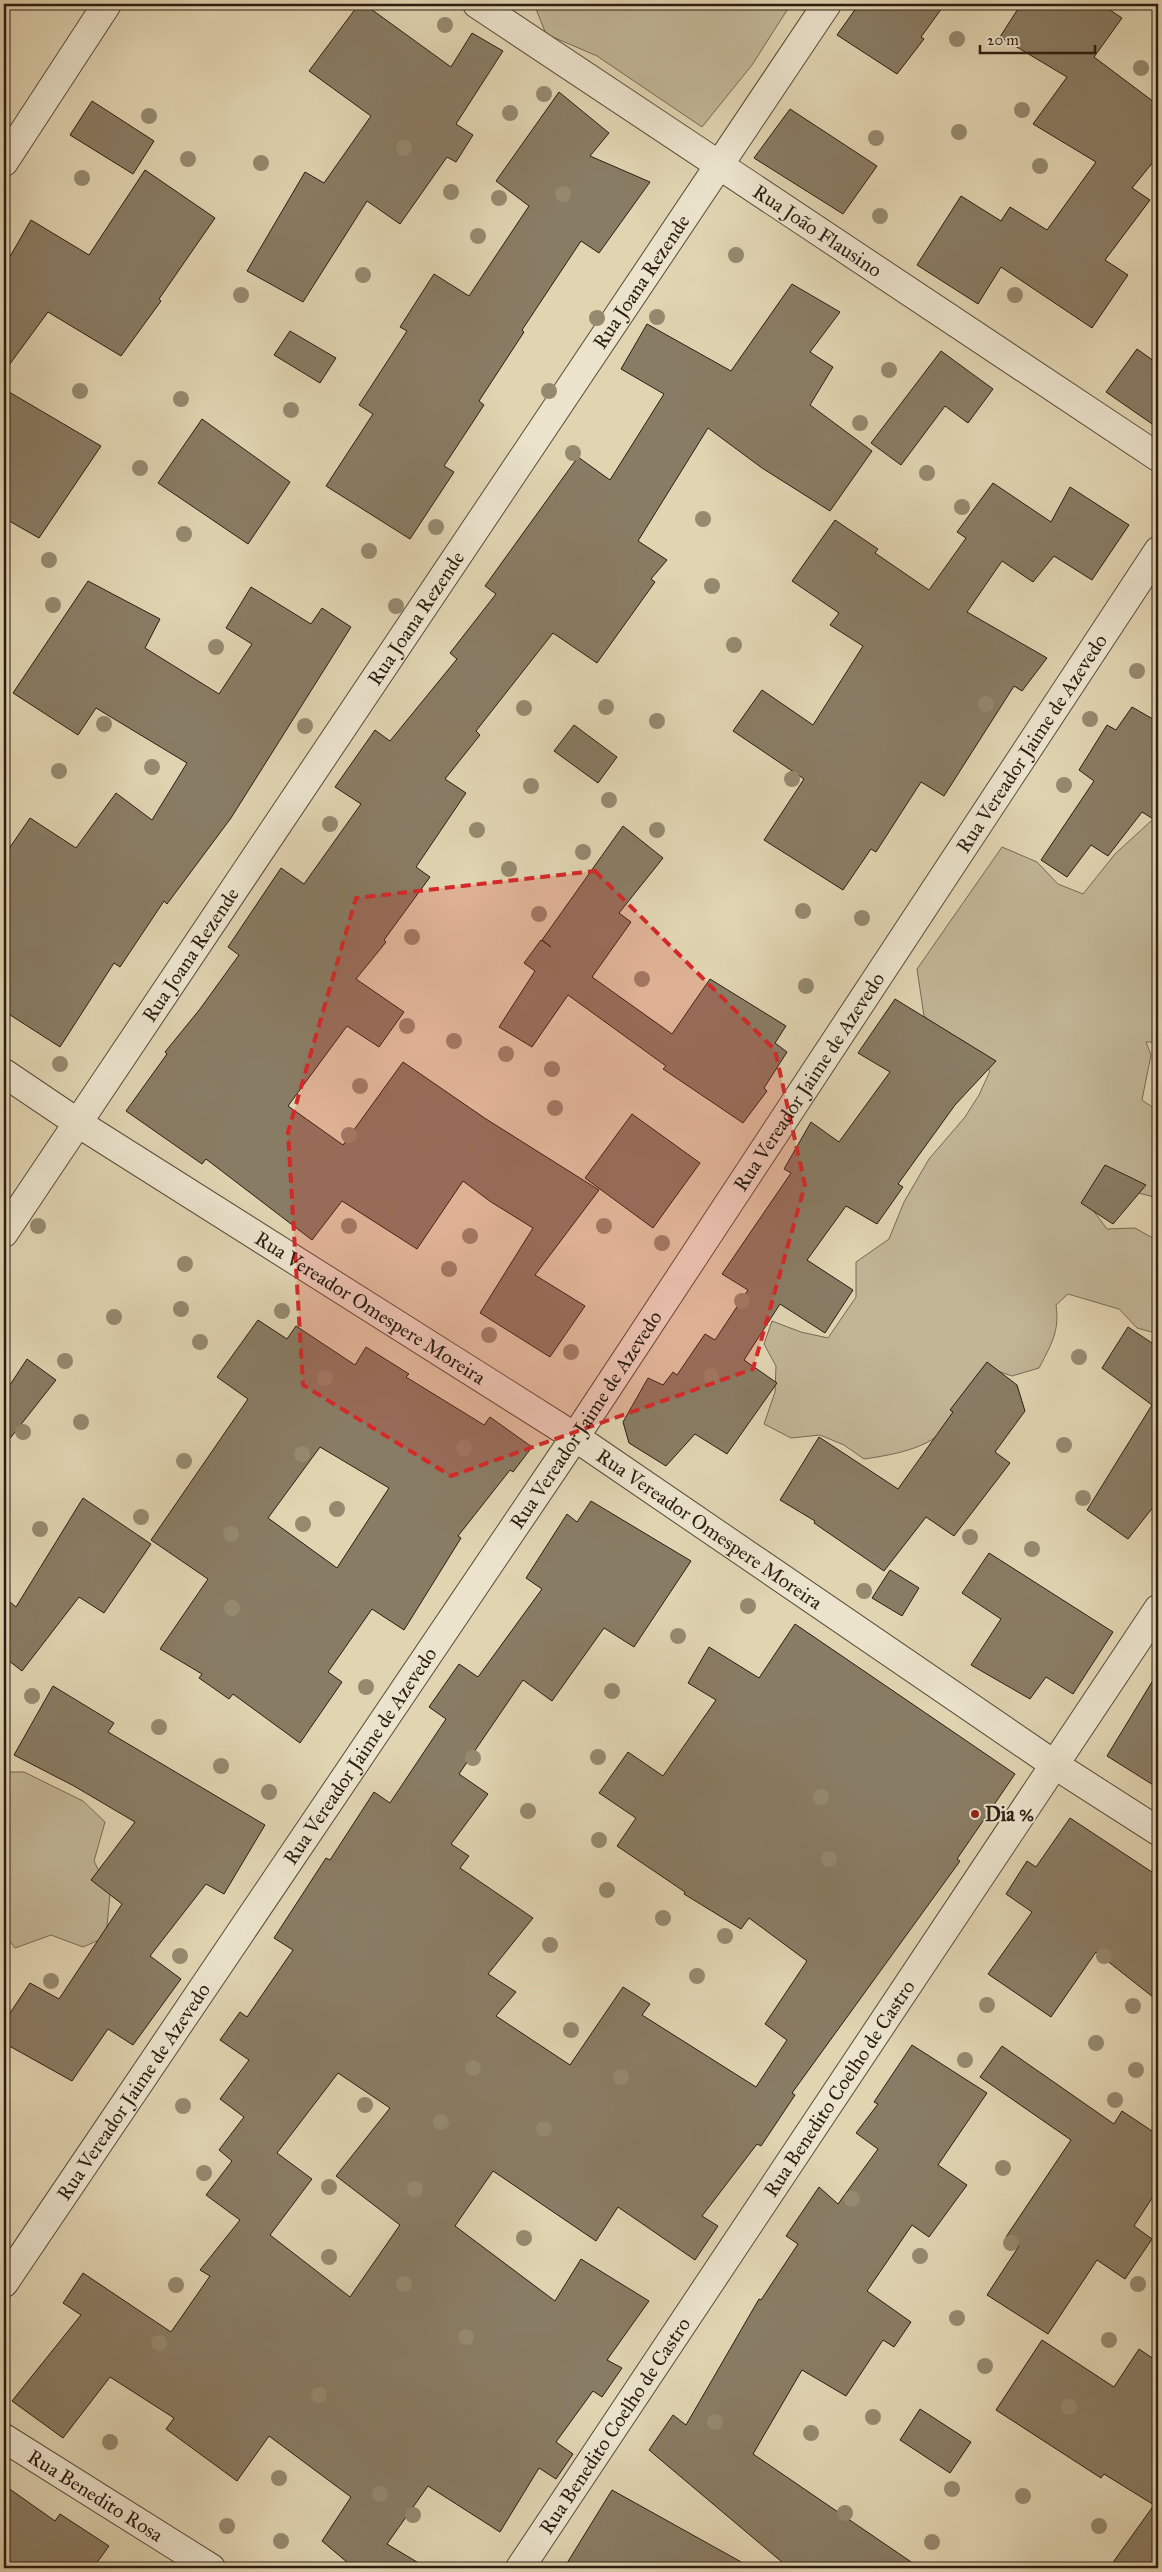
<svg xmlns="http://www.w3.org/2000/svg" width="1162" height="2572" font-family="'IM FELL Great Primer',serif">
  <style>
    .green { fill: #c1b596; stroke: #766954 }
    .building { fill: #897c64; stroke: #2b1d11; fill-rule: evenodd }
    .lines { fill: none; stroke-linecap: round; stroke-linejoin: round }
    .minor-casing { stroke: #584b39; stroke-width: 30 }
    .minor { stroke: #ebe3cc; stroke-width: 28 }
    .tree { fill: #95896f }
    .marked { fill: #d62828; fill-opacity: 0.2; stroke: #d62828; stroke-width: 4; stroke-dasharray: 10 6; stroke-linejoin: round }
    .poi-dot { fill: #8f2418; stroke: #ebe3cc; stroke-width: 2 }
    .labels { text-anchor: middle; dominant-baseline: central; stroke-width: 4; stroke-linejoin: round; paint-order: stroke }
    .street-label { font-size: 20px; fill: #2b1d11; stroke: #ebe3cc }
    .poi-label { font-size: 20px; font-weight: bold; fill: #2b1d11; stroke: #ebe3cc; text-anchor: start }
  </style>
  <rect width="100%" height="100%" fill="#e0d4b1"/>
  <filter id="stains"><feTurbulence type="fractalNoise" baseFrequency=".004" numOctaves="4"/><feColorMatrix values="0 0 0 0 .2 0 0 0 0 .09 0 0 0 0 .02 0 0 0 .5 -.17"/></filter>
  <radialGradient id="worn" r=".72"><stop offset=".6" stop-color="#630" stop-opacity="0"/><stop offset="1" stop-color="#630" stop-opacity=".3"/></radialGradient>
  <path class="green" d="M534,4H791L752,65L702,127L597,56L546,34Z
    M1158,820V1042H1146L1151,1055L1142,1100L1158,1111V1198L1123,1189L1090,1206L1107,1229L1135,1228L1158,1241V1331L1155,1333L1137,1328L1119,1309L1068,1294L1056,1305C1060,1331 1051,1345 1039,1368L1012,1376L992,1369C973,1393 955,1427 928,1442C909,1452 885,1456 864,1459L844,1445L820,1435L791,1438L764,1424L775,1392L776,1366L764,1344L772,1321L801,1332L828,1338L856,1297V1262L889,1239L904,1202L929,1159L965,1117L979,1095L990,1071L924,1016L917,969L1002,847L1037,862L1058,884L1083,894L1115,854L1151,821Z
    M6,1772H24L83,1801L105,1822L94,1861L110,1894L106,1937L83,1947L51,1935L15,1948L4,1934V1774Z"/>
  <path class="building" d="M359,4H364L451,67L472,33L503,51L456,124L473,135L456,162L447,157L400,224L367,201L303,302L247,271L305,172L324,183L371,116L309,71Z
    M859,4H945L921,37L924,39L897,74L837,35Z
    M1021,4H1101L1122,18L1094,57L1158,105V156L1132,188L1150,200L1105,260L1128,275L1092,328L1001,267L978,304L917,265L961,196L1001,221L1010,207L1047,230L1096,162L1033,124L1067,77L1000,37Z
    M559,92L609,133L590,156L650,182L599,253L581,241L522,330L524,332L479,401L484,405L444,466L454,472L410,539L326,486L373,414L359,405L407,331L400,327L434,274L469,296L529,206L496,181Z
    M92,101L154,141L133,174L70,135Z
    M790,109L877,166L843,214L754,158Z
    M145,170L215,218L159,299L161,301L121,356L48,312L4,372V267L31,220L89,255Z
    M792,284L840,312L810,352L833,367L810,405L872,451L830,511L762,468L708,428L638,541L667,560L651,579L655,582L597,663L553,633L476,731L480,735L445,779L466,793L416,867L430,877L384,940L386,942L356,979L404,1012L379,1047L347,1026L288,1106L343,1145L403,1062L486,1119L599,1190L535,1275L585,1306L550,1357L480,1313L533,1228L491,1202L463,1181L417,1249L342,1201L312,1240L206,1159L202,1164L126,1111L167,1054L165,1052L200,1009L239,955L228,947L281,868L304,884L361,804L335,787L375,730L390,741L457,659L450,653L496,594L485,586L578,457L610,480L664,394L621,369L647,324L731,371Z
    M290,331L336,358L320,383L274,355Z
    M1137,349L1158,364V428L1106,392Z
    M941,351L993,389L968,423L945,406L901,465L871,443Z
    M4,389L101,446L39,538L4,518Z
    M202,419L290,482L248,544L158,483Z
    M993,483L1051,522L1070,487L1129,525L1092,580L1054,556L1033,582L1002,561L967,612L1047,658L1022,691L1014,686L944,796L921,782L876,852L871,849L843,890L764,840L804,779L733,731L762,690L813,725L863,646L830,625L839,613L792,581L835,520L878,549L875,553L929,590L966,538L957,532Z
    M88,581L160,619L145,648L219,694L252,644L226,628L251,587L311,624L322,608L351,627L231,818L167,904L164,901L120,967L114,963L60,1047L4,1011V856L30,818L76,848L116,793L152,820L187,763L96,708L78,735L13,693Z
    M1132,707L1158,722V822L1142,812L1108,856L1091,845L1067,877L1041,860L1094,781L1079,770L1107,725L1116,730Z
    M574,725L617,757L598,783L554,751Z
    M623,826L663,858L619,913L631,922L592,977L672,1034L710,979L786,1026L775,1043L787,1052L764,1088L767,1091L743,1123L663,1069L666,1066L568,995L532,1047L499,1027L535,971L524,963L541,940L551,947L542,940Z
    M895,999L996,1061L955,1105L898,1184L903,1187L877,1224L846,1206L807,1260L853,1290L825,1333L780,1304L744,1360L777,1383L727,1454L695,1434L666,1466L629,1443L623,1422L648,1378L663,1385L673,1372L677,1375L705,1334L715,1340L748,1290L722,1274L791,1173L784,1169L811,1122L839,1142L890,1072L858,1053Z
    M632,1114L700,1163L653,1228L585,1178Z
    M1105,1165L1146,1185L1113,1224L1081,1203Z
    M258,1320L287,1339L296,1326L355,1365L366,1347L409,1374L406,1377L484,1425L490,1417L532,1447L513,1472L510,1470L458,1536L461,1538L404,1630L372,1609L328,1672L342,1682L300,1743L233,1694L229,1699L199,1678L202,1674L160,1649L208,1579L151,1540L248,1399L217,1377ZM320,1447L389,1488L337,1568L268,1518Z
    M1128,1327L1158,1347V1501L1128,1539L1087,1510L1152,1405L1102,1368Z
    M27,1359L56,1380L4,1446V1394Z
    M987,1362L1017,1385L1025,1411L995,1452L1010,1463L954,1536L926,1517L884,1571L814,1523L815,1521L780,1500L819,1437L898,1489L953,1412L950,1410Z
    M83,1498L151,1544L104,1613L79,1597L22,1671L4,1657V1597L16,1607Z
    M591,1501L691,1561L634,1647L604,1628L552,1701L523,1680L459,1774L488,1794L451,1844L469,1856L460,1868L533,1918L488,1974L516,1992L496,2016L570,2065L623,1987L650,2004L642,2015L756,2087L787,2040L765,2024L807,1961L749,1918L741,1929L684,1894L685,1892L617,1846L636,1818L599,1793L628,1752L663,1776L716,1700L688,1683L709,1647L759,1678L795,1624L1015,1774L957,1859L960,1861L792,2093L795,2095L761,2146L757,2144L702,2216L718,2226L695,2260L618,2207L596,2241L493,2171L455,2226L555,2301L581,2259L649,2301L607,2360L622,2368L602,2397L593,2391L556,2442L573,2454L556,2479L539,2468L500,2532L428,2486L387,2544L427,2568H354L322,2541L351,2497L269,2436L237,2481L166,2429L174,2418L110,2377L63,2438L12,2401L81,2315L63,2303L83,2273L171,2332L210,2276L200,2270L240,2220L206,2195L232,2161L219,2150L244,2117L220,2099L249,2060L220,2040L240,2012L247,2017L293,1950L274,1938L326,1858L330,1860L374,1792L390,1803L446,1719L429,1707L459,1664L478,1677L542,1589L526,1578L567,1514L577,1522ZM338,2073L390,2108L336,2176L400,2225L350,2297L270,2235L312,2179L277,2153Z
    M989,1553L1113,1632L1073,1694L1046,1677L1030,1699L971,1665L1001,1619L962,1593Z
    M890,1570L919,1588L902,1616L872,1598Z
    M1158,1672V1788L1107,1756Z
    M53,1686L114,1723L108,1732L265,1825L224,1894L206,1884L150,1956L181,1979L133,2045L108,2029L72,2081L4,2043V2022L30,1983L59,1999L122,1904L91,1880L135,1822L74,1786L14,1755Z
    M1070,1818L1158,1876V2001L1096,1952L1051,2017L988,1974L1032,1912L1006,1894L1027,1861L1036,1867Z
    M912,2045L987,2093L938,2165L967,2185L929,2237L912,2225L867,2291L911,2322L894,2347L883,2340L846,2396L802,2370L753,2454L920,2568H789L649,2450L673,2415L686,2425L759,2299L761,2300L798,2244L786,2236L819,2187L838,2204L878,2149L856,2133L878,2104L874,2102Z
    M1002,2046L1114,2124L1122,2111L1158,2135V2189L1134,2226L1152,2239L1125,2279L1097,2260L1048,2334L987,2295L1019,2246L1006,2237L1071,2140L980,2077Z
    M1042,2340L1114,2387L1139,2349L1158,2362V2568H1109L1154,2505L1104,2474L1101,2478L996,2410Z
    M920,2409L971,2442L950,2473L900,2440Z
    M4,2485L55,2521L60,2514L109,2546L93,2568H4Z
    M612,2490L752,2568H564Z"/>
  <g class="lines">
    <defs>
      <g id="minor">
        <path id="s1" d="M477,4L1158,457"/>
        <path d="M4,162L107,4"/>
        <path id="s2" d="M4,1073L78,1123L575,1437L1055,1765L1158,1831"/>
        <path id="s3" d="M4,1233L827,4"/>
        <path id="s4" d="M4,2283L575,1437L1158,551"/>
        <path id="s5" d="M4,2438L211,2568"/>
        <path id="s6" d="M520,2568L1158,1609"/>
      </g>
    </defs>
    <use href="#minor" class="minor-casing"/>
    <use href="#minor" class="minor"/>
  </g>
  <g class="tree">
    <circle cx="445" cy="25" r="8"/>
    <circle cx="957" cy="39" r="8"/>
    <circle cx="1141" cy="68" r="8"/>
    <circle cx="544" cy="94" r="8"/>
    <circle cx="1022" cy="110" r="8"/>
    <circle cx="510" cy="113" r="8"/>
    <circle cx="149" cy="116" r="8"/>
    <circle cx="959" cy="132" r="8"/>
    <circle cx="876" cy="138" r="8"/>
    <circle cx="404" cy="148" r="8"/>
    <circle cx="188" cy="159" r="8"/>
    <circle cx="261" cy="163" r="8"/>
    <circle cx="1040" cy="166" r="8"/>
    <circle cx="82" cy="178" r="8"/>
    <circle cx="451" cy="192" r="8"/>
    <circle cx="563" cy="194" r="8"/>
    <circle cx="499" cy="198" r="8"/>
    <circle cx="880" cy="216" r="8"/>
    <circle cx="478" cy="236" r="8"/>
    <circle cx="736" cy="255" r="8"/>
    <circle cx="363" cy="275" r="8"/>
    <circle cx="241" cy="295" r="8"/>
    <circle cx="1015" cy="295" r="8"/>
    <circle cx="657" cy="317" r="8"/>
    <circle cx="597" cy="318" r="8"/>
    <circle cx="889" cy="370" r="8"/>
    <circle cx="80" cy="391" r="8"/>
    <circle cx="549" cy="391" r="8"/>
    <circle cx="181" cy="399" r="8"/>
    <circle cx="291" cy="410" r="8"/>
    <circle cx="860" cy="423" r="8"/>
    <circle cx="573" cy="453" r="8"/>
    <circle cx="140" cy="468" r="8"/>
    <circle cx="927" cy="473" r="8"/>
    <circle cx="962" cy="507" r="8"/>
    <circle cx="703" cy="519" r="8"/>
    <circle cx="436" cy="527" r="8"/>
    <circle cx="184" cy="534" r="8"/>
    <circle cx="369" cy="551" r="8"/>
    <circle cx="49" cy="560" r="8"/>
    <circle cx="712" cy="586" r="8"/>
    <circle cx="53" cy="605" r="8"/>
    <circle cx="396" cy="606" r="8"/>
    <circle cx="734" cy="645" r="8"/>
    <circle cx="216" cy="647" r="8"/>
    <circle cx="1137" cy="671" r="8"/>
    <circle cx="986" cy="704" r="8"/>
    <circle cx="606" cy="707" r="8"/>
    <circle cx="524" cy="708" r="8"/>
    <circle cx="1090" cy="719" r="8"/>
    <circle cx="657" cy="721" r="8"/>
    <circle cx="104" cy="724" r="8"/>
    <circle cx="305" cy="726" r="8"/>
    <circle cx="152" cy="767" r="8"/>
    <circle cx="59" cy="771" r="8"/>
    <circle cx="792" cy="779" r="8"/>
    <circle cx="1064" cy="785" r="8"/>
    <circle cx="531" cy="786" r="8"/>
    <circle cx="609" cy="800" r="8"/>
    <circle cx="330" cy="824" r="8"/>
    <circle cx="477" cy="830" r="8"/>
    <circle cx="657" cy="830" r="8"/>
    <circle cx="583" cy="852" r="8"/>
    <circle cx="509" cy="869" r="8"/>
    <circle cx="803" cy="911" r="8"/>
    <circle cx="539" cy="914" r="8"/>
    <circle cx="862" cy="918" r="8"/>
    <circle cx="412" cy="937" r="8"/>
    <circle cx="642" cy="979" r="8"/>
    <circle cx="806" cy="986" r="8"/>
    <circle cx="407" cy="1026" r="8"/>
    <circle cx="454" cy="1041" r="8"/>
    <circle cx="506" cy="1054" r="8"/>
    <circle cx="60" cy="1064" r="8"/>
    <circle cx="552" cy="1069" r="8"/>
    <circle cx="360" cy="1086" r="8"/>
    <circle cx="555" cy="1108" r="8"/>
    <circle cx="349" cy="1135" r="8"/>
    <circle cx="38" cy="1226" r="8"/>
    <circle cx="349" cy="1226" r="8"/>
    <circle cx="604" cy="1226" r="8"/>
    <circle cx="470" cy="1236" r="8"/>
    <circle cx="662" cy="1243" r="8"/>
    <circle cx="185" cy="1264" r="8"/>
    <circle cx="449" cy="1269" r="8"/>
    <circle cx="742" cy="1301" r="8"/>
    <circle cx="181" cy="1309" r="8"/>
    <circle cx="282" cy="1311" r="8"/>
    <circle cx="114" cy="1317" r="8"/>
    <circle cx="489" cy="1335" r="8"/>
    <circle cx="200" cy="1342" r="8"/>
    <circle cx="571" cy="1352" r="8"/>
    <circle cx="1079" cy="1357" r="8"/>
    <circle cx="65" cy="1361" r="8"/>
    <circle cx="711" cy="1376" r="8"/>
    <circle cx="325" cy="1378" r="8"/>
    <circle cx="81" cy="1422" r="8"/>
    <circle cx="23" cy="1432" r="8"/>
    <circle cx="1064" cy="1445" r="8"/>
    <circle cx="464" cy="1448" r="8"/>
    <circle cx="302" cy="1454" r="8"/>
    <circle cx="184" cy="1461" r="8"/>
    <circle cx="1083" cy="1498" r="8"/>
    <circle cx="337" cy="1509" r="8"/>
    <circle cx="141" cy="1517" r="8"/>
    <circle cx="303" cy="1524" r="8"/>
    <circle cx="40" cy="1529" r="8"/>
    <circle cx="231" cy="1534" r="8"/>
    <circle cx="970" cy="1537" r="8"/>
    <circle cx="1032" cy="1549" r="8"/>
    <circle cx="864" cy="1591" r="8"/>
    <circle cx="748" cy="1606" r="8"/>
    <circle cx="232" cy="1608" r="8"/>
    <circle cx="678" cy="1636" r="8"/>
    <circle cx="366" cy="1687" r="8"/>
    <circle cx="612" cy="1691" r="8"/>
    <circle cx="32" cy="1696" r="8"/>
    <circle cx="159" cy="1727" r="8"/>
    <circle cx="598" cy="1757" r="8"/>
    <circle cx="473" cy="1758" r="8"/>
    <circle cx="221" cy="1766" r="8"/>
    <circle cx="269" cy="1792" r="8"/>
    <circle cx="821" cy="1797" r="8"/>
    <circle cx="528" cy="1811" r="8"/>
    <circle cx="599" cy="1840" r="8"/>
    <circle cx="829" cy="1859" r="8"/>
    <circle cx="607" cy="1890" r="8"/>
    <circle cx="663" cy="1918" r="8"/>
    <circle cx="725" cy="1936" r="8"/>
    <circle cx="550" cy="1945" r="8"/>
    <circle cx="180" cy="1956" r="8"/>
    <circle cx="1104" cy="1956" r="8"/>
    <circle cx="697" cy="1976" r="8"/>
    <circle cx="51" cy="1981" r="8"/>
    <circle cx="987" cy="2005" r="8"/>
    <circle cx="1133" cy="2006" r="8"/>
    <circle cx="571" cy="2030" r="8"/>
    <circle cx="1096" cy="2043" r="8"/>
    <circle cx="965" cy="2060" r="8"/>
    <circle cx="473" cy="2068" r="8"/>
    <circle cx="1136" cy="2070" r="8"/>
    <circle cx="621" cy="2077" r="8"/>
    <circle cx="1115" cy="2100" r="8"/>
    <circle cx="365" cy="2105" r="8"/>
    <circle cx="183" cy="2106" r="8"/>
    <circle cx="441" cy="2122" r="8"/>
    <circle cx="544" cy="2129" r="8"/>
    <circle cx="1003" cy="2168" r="8"/>
    <circle cx="204" cy="2173" r="8"/>
    <circle cx="329" cy="2187" r="8"/>
    <circle cx="415" cy="2189" r="8"/>
    <circle cx="852" cy="2199" r="8"/>
    <circle cx="524" cy="2238" r="8"/>
    <circle cx="1011" cy="2243" r="8"/>
    <circle cx="920" cy="2256" r="8"/>
    <circle cx="329" cy="2257" r="8"/>
    <circle cx="404" cy="2284" r="8"/>
    <circle cx="1138" cy="2284" r="8"/>
    <circle cx="176" cy="2285" r="8"/>
    <circle cx="957" cy="2318" r="8"/>
    <circle cx="466" cy="2337" r="8"/>
    <circle cx="1109" cy="2340" r="8"/>
    <circle cx="159" cy="2343" r="8"/>
    <circle cx="985" cy="2366" r="8"/>
    <circle cx="319" cy="2395" r="8"/>
    <circle cx="1069" cy="2407" r="8"/>
    <circle cx="873" cy="2417" r="8"/>
    <circle cx="715" cy="2422" r="8"/>
    <circle cx="811" cy="2433" r="8"/>
    <circle cx="110" cy="2442" r="8"/>
    <circle cx="279" cy="2478" r="8"/>
    <circle cx="952" cy="2489" r="8"/>
    <circle cx="380" cy="2494" r="8"/>
    <circle cx="1023" cy="2496" r="8"/>
    <circle cx="845" cy="2513" r="8"/>
    <circle cx="413" cy="2515" r="8"/>
    <circle cx="227" cy="2526" r="8"/>
    <circle cx="1099" cy="2526" r="8"/>
    <circle cx="281" cy="2541" r="8"/>
    <circle cx="932" cy="2542" r="8"/>
  </g>
  <path class="marked" d="M595,871L775,1050L805,1185L753,1369L451,1476L303,1385L288,1132L356,898Z"/>
  <circle class="poi-dot" cx="975" cy="1814" r="5"/>
  <g class="labels">
    <g class="street-label">
      <text stroke="none"><textPath href="#s1" startOffset="409">Rua João Flausino</textPath></text>
      <text stroke="none"><textPath href="#s3" startOffset="1145">Rua Joana Rezende</textPath></text>
      <text stroke="none"><textPath href="#s3" startOffset="740">Rua Joana Rezende</textPath></text>
      <text stroke="none"><textPath href="#s4" startOffset="1851">Rua Vereador Jaime de Azevedo</textPath></text>
      <text stroke="none"><textPath href="#s3" startOffset="335">Rua Joana Rezende</textPath></text>
      <text stroke="none"><textPath href="#s4" startOffset="1446">Rua Vereador Jaime de Azevedo</textPath></text>
      <text stroke="none"><textPath href="#s2" startOffset="435">Rua Vereador Omespere Moreira</textPath></text>
      <text stroke="none"><textPath href="#s4" startOffset="1041">Rua Vereador Jaime de Azevedo</textPath></text>
      <text stroke="none"><textPath href="#s2" startOffset="840">Rua Vereador Omespere Moreira</textPath></text>
      <text stroke="none"><textPath href="#s4" startOffset="636">Rua Vereador Jaime de Azevedo</textPath></text>
      <text stroke="none"><textPath href="#s6" startOffset="576">Rua Benedito Coelho de Castro</textPath></text>
      <text stroke="none"><textPath href="#s4" startOffset="231">Rua Vereador Jaime de Azevedo</textPath></text>
      <text stroke="none"><textPath href="#s6" startOffset="171">Rua Benedito Coelho de Castro</textPath></text>
      <text stroke="none"><textPath href="#s5" startOffset="108">Rua Benedito Rosa</textPath></text>
    </g>
    <g class="poi-label">
      <text x="985" y="1814">Dia %</text>
    </g>
  </g>
  <rect width="1162" height="2572" fill="none" stroke="#e0d4b1" stroke-width="20"/>
  <rect x="5" y="5" width="1152" height="2562" fill="none" stroke="#2b1d11" stroke-width="2.5"/>
  <rect x="10" y="10" width="1142" height="2552" fill="none" stroke="#2b1d11"/>
  <path d="M980 45v8h115v-8" fill="none" stroke="#2b1d11" stroke-width="2.5"/>
  <text x="987" y="45" font-size="15" fill="#2b1d11" stroke="#ebe3cc" stroke-width="4" paint-order="stroke">20 m</text>
  <rect width="100%" height="100%" filter="url(#stains)"/>
  <rect width="100%" height="100%" fill="url(#worn)"/>
</svg>
